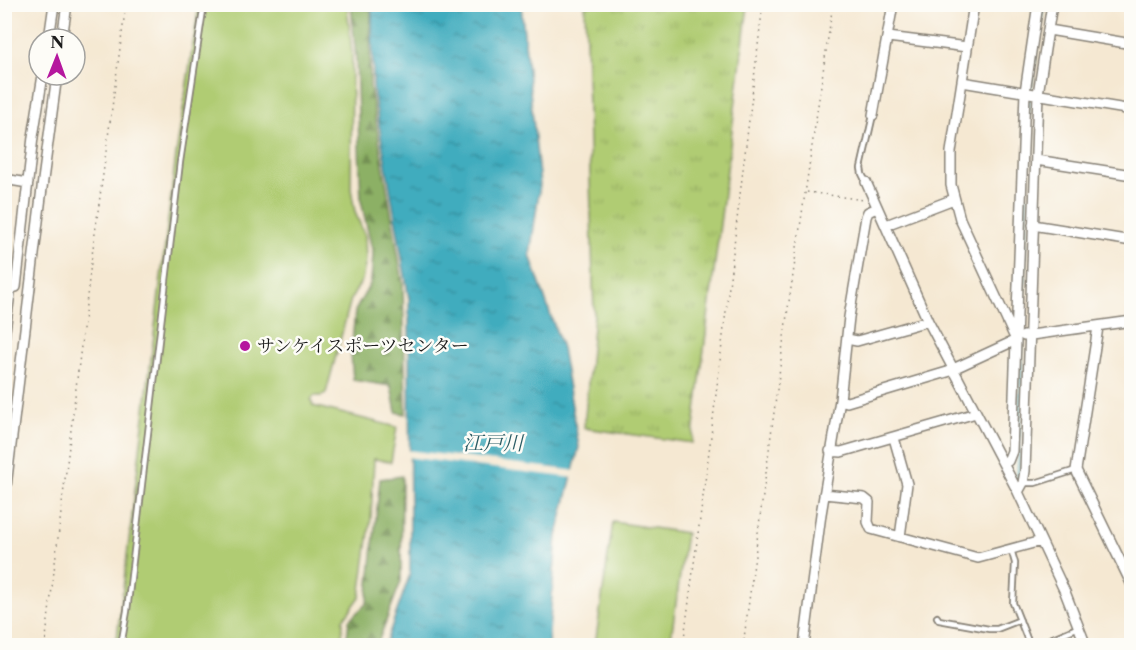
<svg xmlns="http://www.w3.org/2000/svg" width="1136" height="650" font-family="'Libre Caslon Text','Noto Serif JP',serif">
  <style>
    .forest { fill: url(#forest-firs); stroke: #546640; stroke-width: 1.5 }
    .park { fill: url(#park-tufts); stroke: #667448; stroke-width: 1.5 }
    .pitch { fill: #b0cc73; stroke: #667448; stroke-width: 1.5 }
    .water { fill: url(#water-ripples); stroke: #2e646d; stroke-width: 1.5 }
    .pier { fill: #f5e8d2 }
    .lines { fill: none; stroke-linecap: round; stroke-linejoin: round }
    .stream { stroke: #3facbe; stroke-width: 3 }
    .service-casing { stroke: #888277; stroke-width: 8 }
    .minor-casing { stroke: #888277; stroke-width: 12 }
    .path { stroke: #888277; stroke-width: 1.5; stroke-dasharray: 1.5 4.5; stroke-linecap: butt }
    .service { stroke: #fff; stroke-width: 4.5 }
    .minor { stroke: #fff; stroke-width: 9 }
    .poi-dot { fill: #b5179e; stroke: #fdfcf7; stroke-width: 2 }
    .labels { text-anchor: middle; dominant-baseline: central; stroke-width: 5; stroke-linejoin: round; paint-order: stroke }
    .poi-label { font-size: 18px; fill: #1c1c1c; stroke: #fdfcf7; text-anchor: start }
    .water-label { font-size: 20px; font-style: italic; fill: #2c5d65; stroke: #fdfcf7 }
  </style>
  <defs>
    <pattern id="forest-firs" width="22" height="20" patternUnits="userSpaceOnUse" patternTransform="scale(1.5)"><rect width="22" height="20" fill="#8cb065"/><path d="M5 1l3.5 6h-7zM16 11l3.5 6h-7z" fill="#728e52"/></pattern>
    <pattern id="park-tufts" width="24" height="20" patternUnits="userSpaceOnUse" patternTransform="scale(1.5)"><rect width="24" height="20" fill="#b0cc73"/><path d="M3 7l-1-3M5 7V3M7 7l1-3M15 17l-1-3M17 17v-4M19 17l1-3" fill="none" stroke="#97af63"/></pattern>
    <pattern id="water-ripples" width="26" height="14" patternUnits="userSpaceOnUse" patternTransform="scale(1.5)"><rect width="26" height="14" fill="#3facbe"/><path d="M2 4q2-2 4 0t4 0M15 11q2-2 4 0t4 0" fill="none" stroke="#348b9a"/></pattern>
  </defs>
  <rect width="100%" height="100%" fill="#fdfcf7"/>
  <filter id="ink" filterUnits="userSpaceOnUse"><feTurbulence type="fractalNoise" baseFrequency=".0167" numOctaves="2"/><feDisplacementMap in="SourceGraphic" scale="12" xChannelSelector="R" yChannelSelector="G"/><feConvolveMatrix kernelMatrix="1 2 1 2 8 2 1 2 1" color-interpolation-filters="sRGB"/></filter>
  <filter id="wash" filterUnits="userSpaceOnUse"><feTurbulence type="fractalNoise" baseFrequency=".008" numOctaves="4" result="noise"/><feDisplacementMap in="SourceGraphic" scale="24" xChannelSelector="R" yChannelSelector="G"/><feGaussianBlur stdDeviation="1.35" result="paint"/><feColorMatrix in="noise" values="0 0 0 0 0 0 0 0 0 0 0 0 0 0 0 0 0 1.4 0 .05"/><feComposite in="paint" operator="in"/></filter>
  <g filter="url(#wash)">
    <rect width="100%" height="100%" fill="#f5e8d2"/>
    <path class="forest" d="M351,5H371L370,86L403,283L406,414L396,412L391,386L353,380L351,354L355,311L371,282L373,254L361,201L356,60Z
      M402,476L401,581L377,645H346L349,620L367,603L380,479Z"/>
    <path class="park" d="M585,5H748L692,443L584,428L594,315Z"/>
    <path class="pitch" d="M199,5H347L352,54L351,189L355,212L365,236L366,261L362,280L351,299L326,393L321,396H314L311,400L313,406L397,427L391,462L374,459L371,518L360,597L343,620L342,645L116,646L176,155Z
      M613,522L686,533L670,645H595Z"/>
    <path class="water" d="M372,5H521L540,185L530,255L562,348L579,447L557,536L548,645H385L410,574L409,299L373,90Z"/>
    <path class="pier" d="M406,450L576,471L574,478L406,457Z"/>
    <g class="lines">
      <path class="stream" d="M1028,119L1030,90L1043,4
        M1018,479L1026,197"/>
    </g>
  </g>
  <g filter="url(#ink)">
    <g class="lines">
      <defs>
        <path id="service" d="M866,182L862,174L861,168L873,115
          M1024,483H1035L1076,470
          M1011,549L1015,563L1013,603L1030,646
          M937,617L939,620L989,629H997L1020,620
          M121,646L127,611L180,162L204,4
          M1034,646L1079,627"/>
        <path id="minor" d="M1049,30L1132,44
          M888,37L967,47
          M49,39L54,4
          M62,39L67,4
          M962,82L1132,110
          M873,115L893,4
          M1036,160L1132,175
          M4,179L28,183
          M866,182L928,321L1018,492L1065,592L1086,646
          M886,225L954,199
          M1033,225L1132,241
          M16,287L33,137L43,75
          M1098,327L1076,470L1132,585
          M1024,336L1132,321
          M4,338L11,286
          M847,339L857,341L928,321
          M953,369L1016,340L960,219L951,185V152L974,4
          M840,400L847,402L954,370
          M894,438L907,484L900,537
          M830,451L841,452L976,413
          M1003,463L1008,461L1012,451L1025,92L1038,4
          M1018,492L1023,483L1025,471L1038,94L1052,4
          M824,494L864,498L869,502L868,522L871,529L978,558L1041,541
          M4,503L43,180L57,75
          M1129,574L1132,558
          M804,646L821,514L840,400L849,317L866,217L868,212L877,208"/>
      </defs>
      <use href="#service" class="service-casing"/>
      <use href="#minor" class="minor-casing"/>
      <path class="path" d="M807,192L864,200
        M45,646L91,263L126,4
        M683,646L710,444L763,4
        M743,646L786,322L833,4"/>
      <use href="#service" class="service"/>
      <use href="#minor" class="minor"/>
    </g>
  </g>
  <circle class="poi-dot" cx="245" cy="346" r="6"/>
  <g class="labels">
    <g class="poi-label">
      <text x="257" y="346">サンケイスポーツセンター</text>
    </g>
    <g class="water-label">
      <text x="493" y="443">江戸川</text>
    </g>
  </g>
  <rect width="1136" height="650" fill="none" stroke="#fdfcf7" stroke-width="24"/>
  <g transform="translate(57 57) rotate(1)"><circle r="28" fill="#fdfcf7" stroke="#a3a29f" stroke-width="1.5"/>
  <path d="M0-4.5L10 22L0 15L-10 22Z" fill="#b5179e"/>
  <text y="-9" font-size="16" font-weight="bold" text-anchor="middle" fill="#1c1c1c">N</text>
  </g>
</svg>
